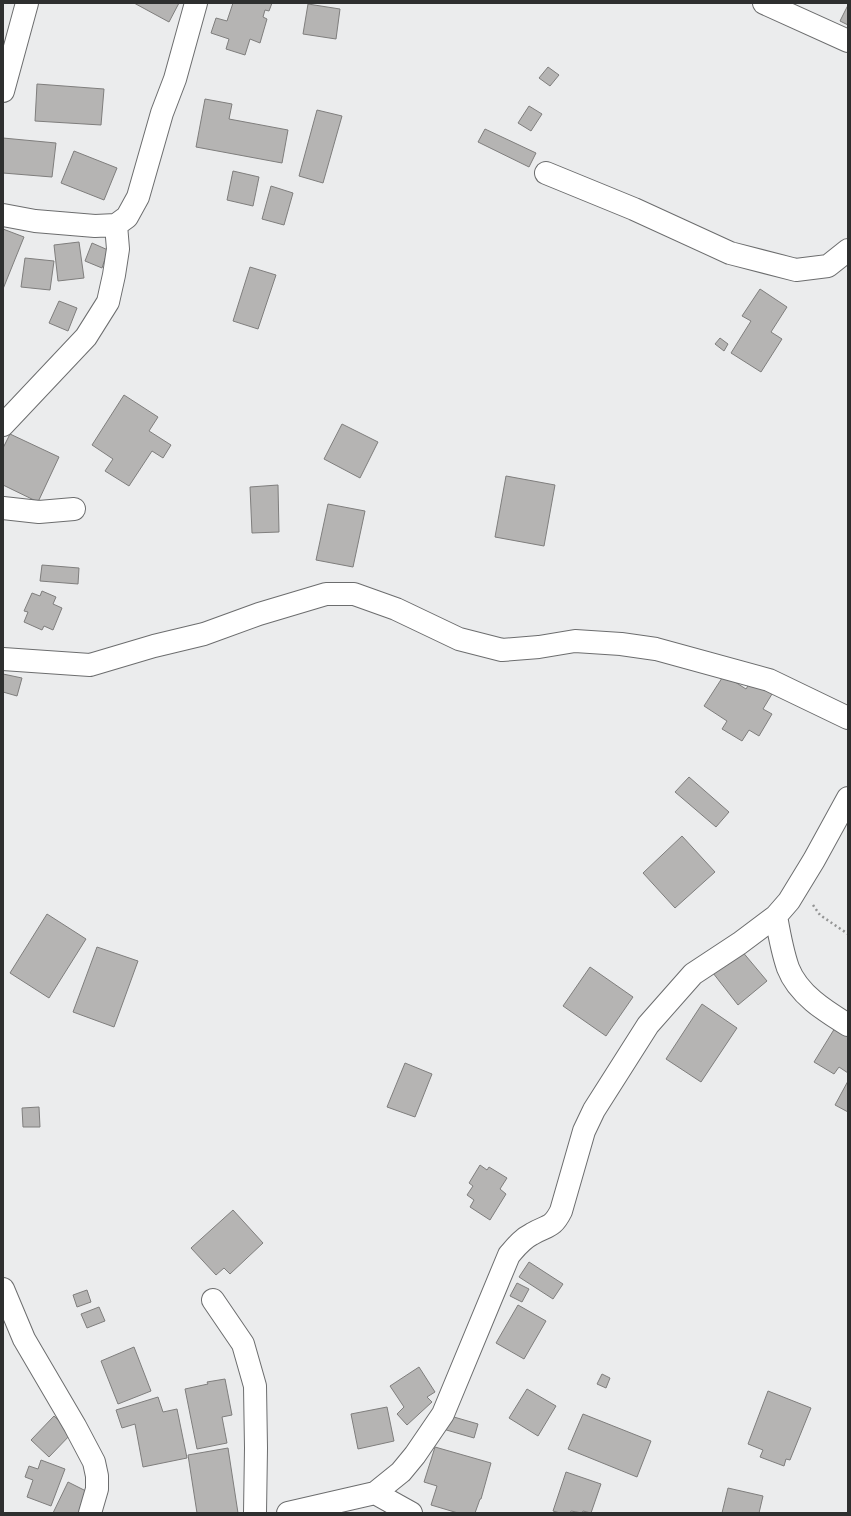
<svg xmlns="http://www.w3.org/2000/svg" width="851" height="1516" font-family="'Public Sans',sans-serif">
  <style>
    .building { fill: #b5b4b3; stroke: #7f7e7d }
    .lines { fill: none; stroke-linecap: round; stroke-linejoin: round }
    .minor-casing { stroke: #6c6d6e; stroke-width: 24 }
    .path { stroke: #939494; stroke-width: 2.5; stroke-dasharray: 2 3; stroke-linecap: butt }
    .minor { stroke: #fff; stroke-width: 22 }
  </style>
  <rect width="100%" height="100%" fill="#ebeced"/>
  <path class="building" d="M134,3H179L169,22Z
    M233,3H272L269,11L265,10L263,17L267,19L260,43L250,39L245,55L226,49L229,39L211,33L216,18L227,21Z
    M308,4L340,9L336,39L303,34Z
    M848,5V25L840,21Z
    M548,67L559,75L550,86L539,78Z
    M37,84L104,89L101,125L35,121Z
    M205,99L232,104L229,119L288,130L282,163L196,147Z
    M529,106L542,114L531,131L518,123Z
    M317,110L342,116L323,183L299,176Z
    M485,129L536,153L529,167L478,142Z
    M3,138L56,143L52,177L3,173Z
    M74,151L117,168L104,200L61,183Z
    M233,171L259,177L253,206L227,200Z
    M271,186L293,193L284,225L262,219Z
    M3,229L24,237L3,289Z
    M79,242L84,278L58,281L54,245Z
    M92,243L108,250L102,268L85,261Z
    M25,258L54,261L50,290L21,287Z
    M250,267L276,275L258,329L233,321Z
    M760,289L787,307L771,332L782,339L761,372L731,353L751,321L742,316Z
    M59,301L77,308L68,331L49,323Z
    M720,338L728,344L724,351L715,344Z
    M124,395L158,417L149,431L171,445L163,458L152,451L129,486L105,471L113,459L92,445Z
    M342,424L378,442L360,478L324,459Z
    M10,434L59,457L38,502L3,485V448Z
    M506,476L555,485L544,546L495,537Z
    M278,485L279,532L252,533L250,487Z
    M328,504L365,511L353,567L316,560Z
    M42,565L79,568L78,584L40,581Z
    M42,591L56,597L53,604L62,608L53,630L44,626L42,630L24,622L28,612L24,611L32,593L40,596Z
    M3,674L22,678L17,696L3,692Z
    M724,675L746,689L751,681L772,694L763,709L772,714L759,736L749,730L742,741L722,729L727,721L704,706Z
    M689,777L729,812L716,827L675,792Z
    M682,836L715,872L675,908L643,873Z
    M47,914L86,939L49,998L10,973Z
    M97,947L138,961L114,1027L73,1012Z
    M741,950L767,981L738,1005L713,973Z
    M590,967L633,997L606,1036L563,1006Z
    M702,1004L737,1028L701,1082L666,1059Z
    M838,1023L848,1029V1073L839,1067L834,1074L814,1062Z
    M405,1063L432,1074L415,1117L387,1107Z
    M848,1081V1112L835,1105Z
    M39,1107L40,1127H23L22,1108Z
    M480,1165L487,1170L489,1167L507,1178L500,1189L506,1194L490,1220L470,1207L474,1200L467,1195L473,1186L469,1183Z
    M233,1210L263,1243L230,1274L224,1268L216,1275L191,1248Z
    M529,1262L563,1284L553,1299L519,1277Z
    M517,1283L529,1289L522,1302L510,1296Z
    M87,1290L91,1302L77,1307L73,1295Z
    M518,1305L546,1321L524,1359L496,1343Z
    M99,1307L105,1321L87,1328L81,1314Z
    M134,1347L151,1391L118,1404L101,1361Z
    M419,1367L435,1392L427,1397L432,1402L407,1425L397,1414L404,1407L390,1386Z
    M602,1374L610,1378L606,1388L597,1384Z
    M225,1379L232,1415L222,1417L227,1443L197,1449L185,1389L208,1384L207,1382Z
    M527,1389L556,1406L538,1436L509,1418Z
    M768,1391L811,1408L790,1460L786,1459L784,1466L760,1457L763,1450L748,1444Z
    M158,1397L163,1412L177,1409L187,1458L143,1467L135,1424L122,1428L116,1410Z
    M387,1407L394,1441L358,1449L351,1414Z
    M583,1414L651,1441L637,1477L568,1449Z
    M447,1415L478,1424L474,1438L443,1429Z
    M54,1416L72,1433L49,1457L31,1440Z
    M435,1447L491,1463L481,1499H480L475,1513H458L431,1505L437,1486L424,1482Z
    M228,1448L238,1513H197L188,1455Z
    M41,1460L65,1469L51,1506L27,1497L33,1480L25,1477L29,1466L38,1469Z
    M566,1472L601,1484L591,1513L583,1511L582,1513L571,1511L570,1513H560L553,1511Z
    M68,1482L92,1494L82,1513H53Z
    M728,1488L763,1496L759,1513H722Z"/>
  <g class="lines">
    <defs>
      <path id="minor" d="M764,3L848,41
        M3,91L27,3
        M546,173L634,209L730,253L796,270L828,266L848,250
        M3,215L35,221L95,226L116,225L127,217L138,197L162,113L175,79L196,3
        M3,425L86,337L108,302L114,275L118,249L116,225
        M3,508L39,512L74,509
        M3,659L90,665L154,646L204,634L259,614L326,594H354L396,609L459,639L502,650L539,647L575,641L621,644L656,649L769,680L848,718
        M776,916C779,933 782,951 788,968C798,994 825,1011 848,1025
        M3,1289L24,1339L75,1426L94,1462L97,1476V1489L90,1513
        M213,1300L243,1344L255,1386L256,1448L255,1513
        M375,1493L411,1513
        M288,1513L375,1493L401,1472L415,1455L443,1414L509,1255C516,1247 522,1239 532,1234C547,1225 552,1229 561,1211L584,1131L594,1110L648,1025L693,974L740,943L776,916L789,901L814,860L848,798"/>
    </defs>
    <use href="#minor" class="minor-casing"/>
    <path class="path" d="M813,905L820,915L848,934"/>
    <use href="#minor" class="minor"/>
  </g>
  <rect width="851" height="1516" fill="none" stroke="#2e2f2f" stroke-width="8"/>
</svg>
